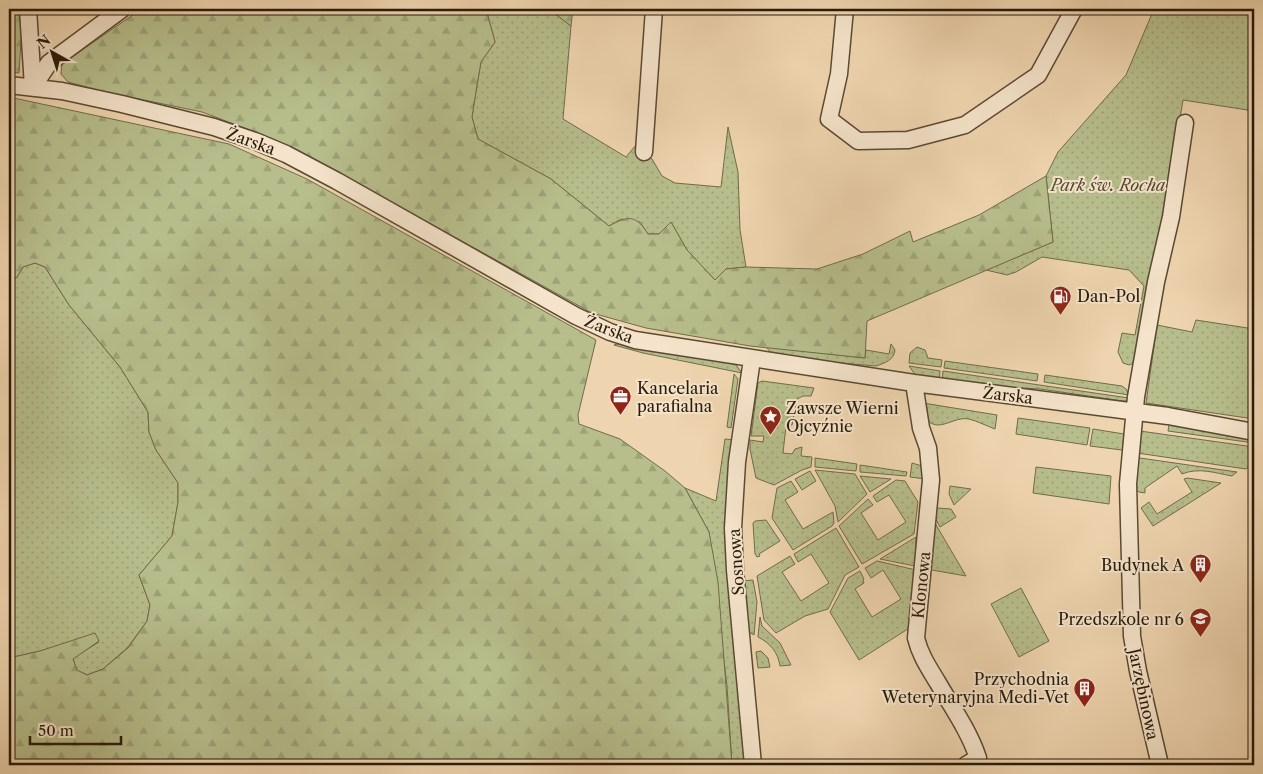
<svg xmlns="http://www.w3.org/2000/svg" width="1263" height="774" font-family="'Libre Caslon Text',serif">
  <style>
    .grass { fill: url(#grass-dots); stroke: #706c4b }
    .forest { fill: url(#forest-firs); stroke: #706c4b }
    .lines { fill: none; stroke-linecap: round; stroke-linejoin: round }
    .minor-casing { stroke: #5a4a33; stroke-width: 19 }
    .minor { stroke: #f5e4cb; stroke-width: 16 }
    .labels { text-anchor: middle; dominant-baseline: central; stroke-width: 4; stroke-linejoin: round; paint-order: stroke }
    .street-label { font-size: 16px; fill: #281b0a; stroke: #f5e4cb }
    .park-label { font-size: 16px; font-style: italic; fill: #534c31; stroke: #f5e4cb }
    .poi-label { font-size: 16px; fill: #281b0a; stroke: #f5e4cb; text-anchor: start }
  </style>
  <defs>
    <pattern id="grass-dots" width="8" height="8" patternUnits="userSpaceOnUse" patternTransform="scale(1.25)"><rect width="8" height="8" fill="#b7be8c"/><path d="M2 2h.1M6 6h.1" fill="none" stroke="#9da377" stroke-width="1.8" stroke-linecap="round"/></pattern>
    <pattern id="forest-firs" width="22" height="20" patternUnits="userSpaceOnUse" patternTransform="scale(1.25)"><rect width="22" height="20" fill="#b7be8c"/><path d="M5 1l3.5 6h-7zM16 11l3.5 6h-7z" fill="#9da377"/></pattern>
  </defs>
  <rect width="100%" height="100%" fill="#efd5af"/>
  <filter id="stains"><feTurbulence type="fractalNoise" baseFrequency=".004" numOctaves="4"/><feColorMatrix values="0 0 0 0 .2 0 0 0 0 .09 0 0 0 0 .02 0 0 0 .5 -.17"/></filter>
  <radialGradient id="worn" r=".72"><stop offset=".6" stop-color="#630" stop-opacity="0"/><stop offset="1" stop-color="#630" stop-opacity=".3"/></radialGradient>
  <path class="grass" d="M486,9H549L571,26L563,119L626,157L636,145L652,159L662,176L675,183L721,187L728,127L738,172L740,230L746,267L726,269L715,280L687,250L671,222L659,234H648L640,222L621,219L609,226L551,179L478,139L472,117L477,85L481,62L495,42Z
    M1154,9H1254V111L1183,100L1158,253L1134,363L1129,365L1123,363L1118,352L1122,333L1135,335L1144,286L1129,270L1042,257L1016,272L1007,275L986,270L1053,242L1046,176L1058,152L1126,75Z
    M35,263L45,267L69,305L120,367L148,412L149,432L156,450L178,483V502L172,536L139,575L150,605L147,621L128,647L103,669L87,675L76,670L73,658L99,642L40,651L9,658V281L17,277L23,267Z
    M1196,320L1254,329V419L1146,403L1157,325L1192,332Z
    M617,344L729,363L736,365L742,373L643,353L614,345Z
    M891,344L895,350C894,360 885,363 876,366L792,359L774,356L766,347L865,358L866,350L889,354Z
    M917,347L925,350L928,358L942,360L941,367L909,363L910,353Z
    M945,361L1038,374L1037,381L944,368Z
    M909,366L940,371L939,381L916,376Z
    M943,371L1129,398L1127,401H1123L1040,389L968,385L942,381Z
    M734,374L738,379L731,428L727,427Z
    M1045,375L1122,386L1126,389L1129,395L1044,382Z
    M762,381L814,388L811,396H803L797,399L792,425L786,426L783,453L792,454L795,449L802,447L801,456L812,457L811,467L802,470L774,485L756,478L750,449V440L763,442L764,436H751L758,383Z
    M923,403L997,415L995,429C987,426 977,421 969,419C953,416 940,433 927,420Z
    M1018,418L1090,428L1087,445L1016,434Z
    M1169,425L1254,439V443L1168,431Z
    M1093,429L1124,434L1123,449L1122,450L1090,446Z
    M1140,431L1254,447V462L1246,469L1137,453Z
    M725,439L735,440L748,765H732L727,686L709,532L685,488L716,501Z
    M815,458L857,464L856,471L815,467Z
    M1140,458L1237,472L1232,476C1215,473 1199,467 1182,474L1177,466L1145,488V493L1139,492L1135,489L1137,460Z
    M912,463L922,466L925,479L910,477Z
    M860,465L907,472L906,476L860,472Z
    M1036,467L1111,476L1109,504L1033,493Z
    M815,470L855,474L867,494L838,522L835,506Z
    M810,471L816,481L802,490L795,479Z
    M860,476L891,479L870,492Z
    M1187,478L1221,483L1153,526L1141,508L1149,502L1157,514L1192,492L1184,479Z
    M896,480L905,481L918,502L914,534L862,564L839,526L868,499L873,505L861,513L878,540L906,522L889,495L877,502L873,496Z
    M791,481L798,492L785,500L803,529L833,512L834,523L832,526L793,550L772,518L777,488Z
    M950,486L971,489L954,505L949,494Z
    M937,508L951,509L956,517L940,527L933,514V511Z
    M932,518L966,576L926,569Z
    M766,520L780,541L759,554L760,556L757,557L755,554L753,523L755,521Z
    M836,528L859,567L845,575L828,609L805,616L776,633L764,620L757,576L790,556L795,564L782,572L801,601L829,583L811,554L798,562L794,554Z
    M916,537L915,566L880,559Z
    M877,561L916,570L911,627L859,660L830,612L848,578L860,571L864,579L863,580L864,583L855,589L872,617L901,599L883,570L871,578L865,568Z
    M753,580L757,602L754,635L749,632L742,581Z
    M1021,588L1049,641L1019,657L991,604Z
    M760,617L762,626L780,643L791,665L780,666C778,652 770,643 758,637Z
    M761,651L768,658L770,667L758,668L756,652Z"/>
  <path class="forest" d="M9,9H23L19,73L9,72Z
    M141,9H486L495,42L481,62L477,85L472,117L478,139L551,179L609,226C629,215 636,215 648,234H659L671,222L687,250L715,280L726,269L746,267L817,269L863,254L910,231L913,242L979,215L1046,176L1053,242L867,321L865,358L750,346L646,328L592,313L342,175L265,136L202,112L105,92L68,82L61,74L62,64Z
    M549,9H573L571,26Z
    M9,97L229,144L307,179L596,340L578,415L579,424L620,439L665,471L685,488L709,532L718,582L732,765H9V658L40,651L95,633L99,641L73,659L77,670L87,675L103,669L128,648L147,621L150,605L139,575L172,536L178,502V483L156,450L149,432L148,412L120,367L69,305L45,267L35,263L23,267L17,277L9,281Z"/>
  <g class="lines">
    <defs>
      <path id="minor" d="M28,9L33,87
        M845,9L839,74L829,119L858,141L908,140L965,125L1038,75L1074,9
        M9,85L62,91L122,104L214,127L255,141L286,154L337,181L576,316L610,332L635,340L914,383L1168,416L1254,432
        M33,87L49,63L122,9
        M644,152L654,9
        M752,359L737,462L733,528L735,570L753,765
        M914,383L921,428L928,448L931,480L916,638C920,655 929,668 938,683C952,707 969,731 978,758L966,765
        M1160,765L1138,671L1132,636L1128,484L1136,397L1156,282L1171,217L1185,123"/>
    </defs>
    <use href="#minor" class="minor-casing"/>
    <use href="#minor" class="minor"/>
  </g>
  <defs>
    <symbol id="fuel-pin" viewBox="-11 -11 22 30"><path d="M0 17L-7.5 6A9.5 9.5 0 1 1 7.5 6Z" fill="#8f2418" stroke="#f5e4cb"/><path d="M-5.5-6h7V0h2V4h1.3V-2.5L3-4.5l.8-.8L6-3V5H2.5V1h-1V6h-7ZM-4.2-4.7v3.2H.2V-4.7Z" fill="#fff"/></symbol>
    <symbol id="office-pin" viewBox="-11 -11 22 30"><path d="M0 17L-7.5 6A9.5 9.5 0 1 1 7.5 6Z" fill="#8f2418" stroke="#f5e4cb"/><path d="M-6-3h4V-5.5h4V-3h4V5H-6ZM-1-4.5V-3h2v-1.5ZM-6 0V1H6V0Z" fill="#fff"/></symbol>
    <symbol id="sight-pin" viewBox="-11 -11 22 30"><path d="M0 17L-7.5 6A9.5 9.5 0 1 1 7.5 6Z" fill="#8f2418" stroke="#f5e4cb"/><path d="M0-6L1.8-2.2L6-1.7L2.9 1.2L3.7 5.4L0 3.3L-3.7 5.4L-2.9 1.2L-6-1.7L-1.8-2.2Z" fill="#fff"/></symbol>
    <symbol id="building-pin" viewBox="-11 -11 22 30"><path d="M0 17L-7.5 6A9.5 9.5 0 1 1 7.5 6Z" fill="#8f2418" stroke="#f5e4cb"/><path d="M-4-6H4V6H1V3H-1V6H-4ZM-2.5-4.3h1.7v1.8h-1.7ZM.8-4.3h1.7v1.8H.8ZM-2.5-1h1.7V.8h-1.7ZM.8-1h1.7V.8H.8Z" fill="#fff"/></symbol>
    <symbol id="school-pin" viewBox="-11 -11 22 30"><path d="M0 17L-7.5 6A9.5 9.5 0 1 1 7.5 6Z" fill="#8f2418" stroke="#f5e4cb"/><path d="M0-5L7-2L0 1L-7-2ZM-4 1L0 2.5L4 1V4Q0 6-4 4Z" fill="#fff"/></symbol>
  </defs>
  <g fill-rule="evenodd">
    <use href="#fuel-pin" x="1048" y="284" width="25" height="34"/>
    <use href="#office-pin" x="608" y="384" width="25" height="34"/>
    <use href="#sight-pin" x="758" y="404" width="25" height="34"/>
    <use href="#building-pin" x="1188" y="552" width="25" height="34"/>
    <use href="#school-pin" x="1188" y="606" width="25" height="34"/>
    <use href="#building-pin" x="1072" y="676" width="25" height="34"/>
  </g>
  <g class="labels">
    <g class="street-label">
      <text transform="translate(251 141) rotate(20)">Żarska</text>
      <text transform="translate(609 329) rotate(21)">Żarska</text>
      <text transform="translate(1008 395) rotate(7)">Żarska</text>
      <text transform="translate(736 562) rotate(-94)">Sosnowa</text>
      <text transform="translate(921 585) rotate(-84)">Klonowa</text>
      <text transform="translate(1144 694) rotate(78)">Jarzębinowa</text>
    </g>
    <g class="park-label">
      <text x="1108" y="185">Park św. Rocha</text>
    </g>
    <g class="poi-label">
      <text x="1077" y="296">Dan-Pol</text>
      <text x="637" y="388">Kancelaria<tspan x="637" dy="18">parafialna</tspan></text>
      <text x="786" y="408">Zawsze Wierni<tspan x="786" dy="18">Ojcyźnie</tspan></text>
      <text x="1184" y="565" text-anchor="end">Budynek A</text>
      <text x="1184" y="619" text-anchor="end">Przedszkole nr 6</text>
      <text x="1069" y="679" text-anchor="end">Przychodnia<tspan x="1069" dy="18">Weterynaryjna Medi-Vet</tspan></text>
    </g>
  </g>
  <rect width="1263" height="774" fill="none" stroke="#efd5af" stroke-width="30"/>
  <rect x="10" y="10" width="1243" height="754" fill="none" stroke="#281b0a" stroke-width="2.5"/>
  <rect x="15" y="15" width="1233" height="744" fill="none" stroke="#281b0a"/>
  <g transform="translate(52 52) rotate(321)" stroke="#f5e4cb" stroke-width="4" paint-order="stroke">
  <path d="M0-4L9 19L0 12L-9 19Z" fill="#281b0a"/>
  <text y="-8" font-size="14" font-weight="bold" text-anchor="middle" fill="#281b0a">N</text>
  </g>
  <path d="M30 736v8h91v-8" fill="none" stroke="#281b0a" stroke-width="2.5"/>
  <text x="38" y="736" font-size="15" fill="#281b0a" stroke="#f5e4cb" stroke-width="4" paint-order="stroke">50 m</text>
  <rect width="100%" height="100%" filter="url(#stains)"/>
  <rect width="100%" height="100%" fill="url(#worn)"/>
</svg>
